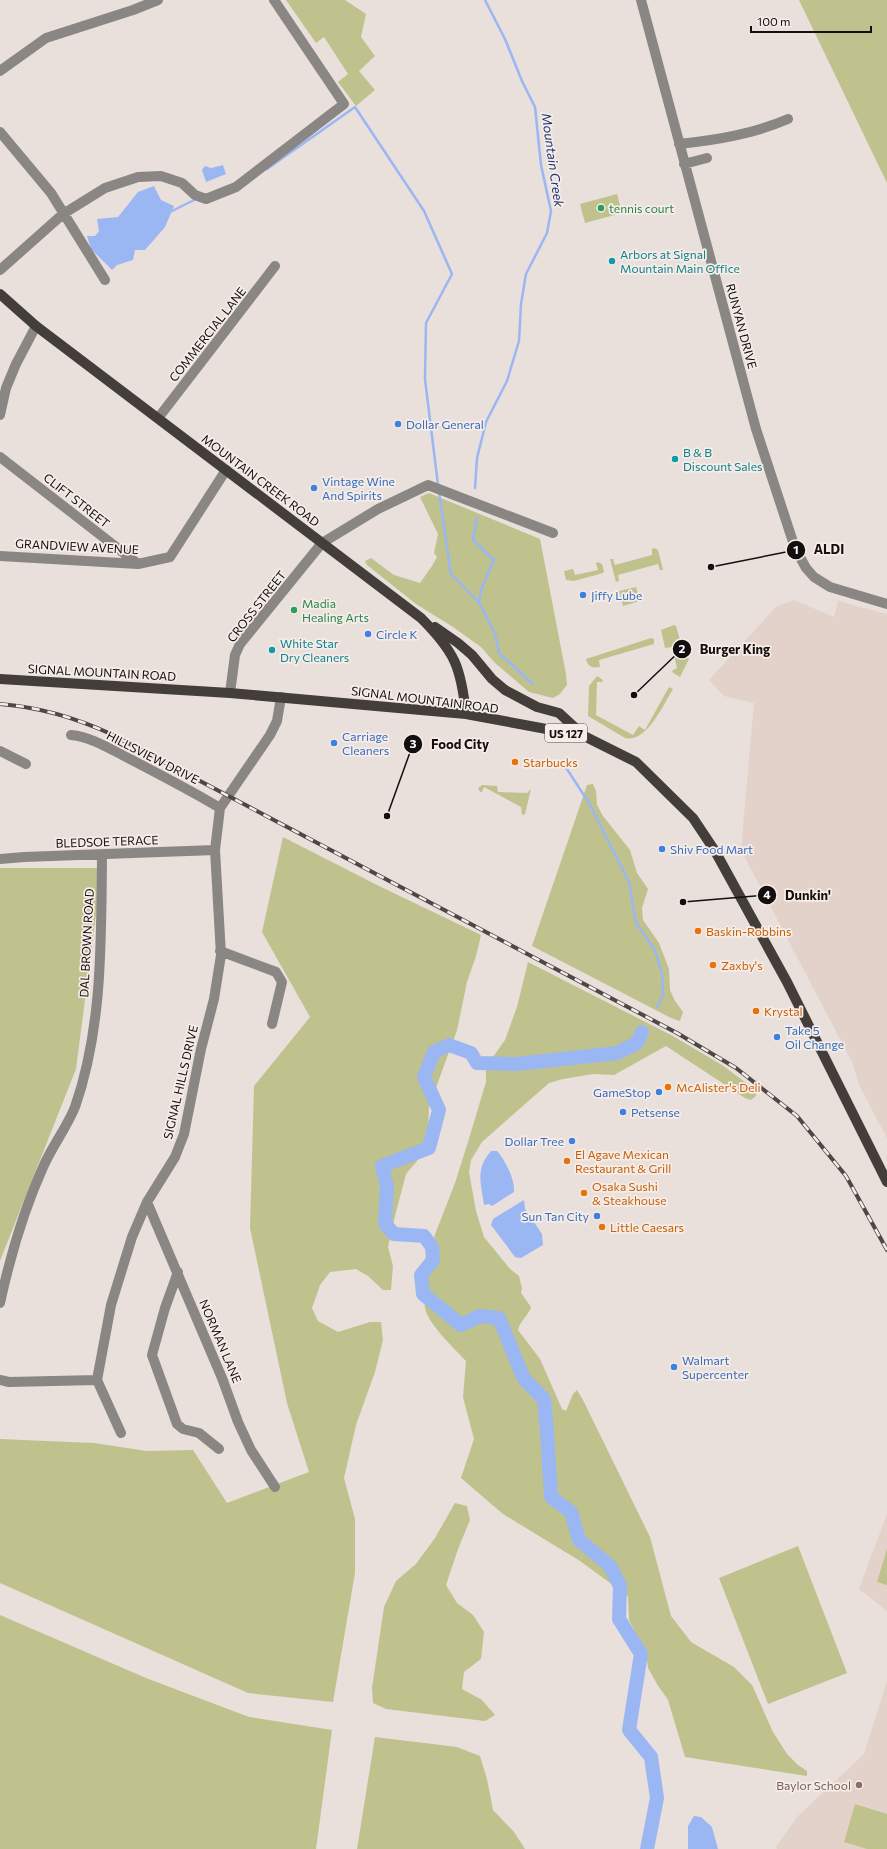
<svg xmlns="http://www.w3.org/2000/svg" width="887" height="1849" font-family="Commissioner,sans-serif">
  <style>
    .built { fill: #e2d2c9 }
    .green { fill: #bfc28d }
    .water { fill: #9bb7f3 }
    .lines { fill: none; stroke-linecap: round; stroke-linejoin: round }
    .stream { stroke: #9bb7f3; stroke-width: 2.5 }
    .river { stroke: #9bb7f3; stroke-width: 14 }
    .minor { stroke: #898684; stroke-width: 10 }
    .major { stroke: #433e3a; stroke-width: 10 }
    .rail-casing { stroke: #4c4846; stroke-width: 4 }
    .rail { stroke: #f6ece8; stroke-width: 2.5; stroke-dasharray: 8; stroke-linecap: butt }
    .leisure-dot { fill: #2e9e5b; stroke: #f6ece8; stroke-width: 1.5 }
    .culture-dot { fill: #0f9aa8; stroke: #f6ece8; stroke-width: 1.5 }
    .shop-dot { fill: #3f7fe0; stroke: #f6ece8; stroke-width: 1.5 }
    .food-dot { fill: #e8710a; stroke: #f6ece8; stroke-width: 1.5 }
    .education-dot { fill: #8d6e63; stroke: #f6ece8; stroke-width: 1.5 }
    .labels { text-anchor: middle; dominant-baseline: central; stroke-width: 3.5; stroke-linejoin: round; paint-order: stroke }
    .shield { fill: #f6ece8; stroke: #56514f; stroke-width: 1 }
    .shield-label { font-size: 11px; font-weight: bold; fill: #120f0e }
    .leisure-label { font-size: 12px; fill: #27864d; stroke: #f6ece8; text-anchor: start }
    .culture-label { font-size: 12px; fill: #0d838f; stroke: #f6ece8; text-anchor: start }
    .street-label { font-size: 12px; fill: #120f0e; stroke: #f6ece8 }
    .shop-label { font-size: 12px; fill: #366cbe; stroke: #f6ece8; text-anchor: start }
    .food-label { font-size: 12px; fill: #c56008; stroke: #f6ece8; text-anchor: start }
    .education-label { font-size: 12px; fill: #785e54; stroke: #f6ece8; text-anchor: end }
    .water-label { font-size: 13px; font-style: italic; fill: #183276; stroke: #f6ece8 }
    .leader { fill: none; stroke: #120f0e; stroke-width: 1.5 }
    .callout-dot { fill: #120f0e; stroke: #f6ece8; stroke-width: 1.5 }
    .mark-label { font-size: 12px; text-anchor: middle; font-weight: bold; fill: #fff }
    .callout-label { font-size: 13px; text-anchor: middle; font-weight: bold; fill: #120f0e; stroke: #f6ece8; stroke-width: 3.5; stroke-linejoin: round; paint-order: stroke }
  </style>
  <rect width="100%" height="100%" fill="#e9dfdb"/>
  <path class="built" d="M794,600L834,617L838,601L887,614V1138L860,1087L852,1062L741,850L754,703L724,696L709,680L776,607Z
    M887,1514V1611L859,1589Z
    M887,1681V1849H777L776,1847L798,1816L864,1754Z"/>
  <path class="green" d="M286,0H345L366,14L361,37L375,56L359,71L375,90L356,106L338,82L348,74L324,37L316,43Z
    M799,0H887V182L886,181Z
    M617,194L622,213L585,223L580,204Z
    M429,493L540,539L566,674L567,685L560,694L553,698L529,692L495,663L481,647L453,627L416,604L367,565L365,561L371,558L394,575L420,583L432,566L437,557L434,553L438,534L420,497Z
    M654,548L658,550L663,570H660L658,564L618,575L619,581L616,582L610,559H613L615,565L652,555V549Z
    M598,562L602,564L604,571L603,573L574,581L566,580L564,571L573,569L575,575L598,570L596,563Z
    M636,587L640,601L623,606L619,591Z
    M674,625L676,626L680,640L689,659L680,677L672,672L673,670L677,668L672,647L665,648L661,630Z
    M651,638L654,639V644L599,660L600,667C592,668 588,667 586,659Z
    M597,676L603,680L602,682H597L596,715L633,735L639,726L645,730L669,687L673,689C663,705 647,743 625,738L588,716L589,686Z
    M593,784L596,791L597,805L603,816L630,850L637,873L648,889L642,908L643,920L659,943L669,969L670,990L675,1001L683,1012L680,1021L671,1018L532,946L587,785Z
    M482,785L497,786L498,792L527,793L531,789L525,814L522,815L521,807L484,787L482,792H480L478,788Z
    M283,837L379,886L481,935L476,956L467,982L457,1030L429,1107L428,1132L417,1161L406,1174L395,1216L388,1247L393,1266L391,1290H383L368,1276L356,1269L330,1272L320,1285L312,1308L318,1321L338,1332L370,1322H381L383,1340L375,1372L356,1425L344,1478L355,1519V1573L333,1702L248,1693L0,1583V1439L94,1443L147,1451L193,1450L227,1503L309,1472L287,1403L250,1228L254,1086L310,1017L262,932Z
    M0,868H102L76,1069L0,1261Z
    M528,962L671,1035L722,1065L757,1091L756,1096L751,1100L745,1098L666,1046L614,1075L593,1074L563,1079L549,1083L482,1142L471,1160L469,1172L476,1211L484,1237L510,1269L519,1276L522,1288L521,1293L531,1307C528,1316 520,1321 518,1330L540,1359L562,1409L566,1411L573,1394L577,1390L583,1400L650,1537L671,1616L691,1642L734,1667L752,1685L773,1732L787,1754L798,1765L807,1771V1776L685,1757L668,1700L657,1684L648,1668L646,1652L629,1620L628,1596L580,1561L503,1514L461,1478L474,1439L463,1397L466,1361C454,1348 428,1324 425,1308C424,1302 427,1280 429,1274C434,1258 443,1257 434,1237L455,1183L468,1142L486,1082V1067L505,1040L517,1007Z
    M455,1503L467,1506L470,1520L458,1549L446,1585L457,1603L473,1615L484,1632L481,1659L464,1672L462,1689L482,1700L495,1715L485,1721L386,1709L373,1703L372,1688L384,1607L396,1581L416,1564L435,1538Z
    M798,1546L847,1673L768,1704L719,1578Z
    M887,1549V1585L877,1582Z
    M0,1615L146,1678L249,1717L332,1730L316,1849H0Z
    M375,1737L457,1747L480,1756L487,1779L493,1810L514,1832L525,1849H357Z
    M855,1804L887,1814V1849H867L844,1842Z"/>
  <path class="water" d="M223,165L226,174L206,182L202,170L205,166L211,168Z
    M154,186L161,200L174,206L165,227L145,250H135L133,260L117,265L112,270L91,249L87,236H95L99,231L97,219L118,217L138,192Z
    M491,1151H497C505,1160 515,1179 514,1192L492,1206L489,1204L484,1205C481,1182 475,1170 491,1151Z
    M524,1200L525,1209L542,1234L543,1245L521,1258L515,1257L491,1225L493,1219Z
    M694,1816L701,1817L712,1827L718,1849H688V1826Z"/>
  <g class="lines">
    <path class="stream" d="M267,169L355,107L424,211L452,274L426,323L425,379L438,485
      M170,212L196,199
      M475,488L477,458L486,422L507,381L519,341L521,304L526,274L547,233L551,211L541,165L535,107L522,81L505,39L485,0
      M439,492L451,574L479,603L495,633L499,653L533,684
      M477,518L473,540L494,560L481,590L479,603
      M565,766L589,803L629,882L636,923L655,950L662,974L663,995L657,1007"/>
    <path class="river" d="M642,1032L637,1043L617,1053L517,1064L477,1063L471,1053L449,1045L434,1052L424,1077L439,1110L429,1148L382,1166L387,1186L385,1224L394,1234L424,1236L432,1247L433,1260L421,1275L423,1294L461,1325L480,1316L499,1318L524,1379L544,1399L547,1431L551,1497L571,1512L579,1540L610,1566L620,1586L619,1619L641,1654L629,1730L651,1757L657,1798L647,1849"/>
    <path class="minor" d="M641,0L756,429L795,548L806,568L814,577L830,587L887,604
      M0,71L46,38L133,10L158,0
      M0,132L51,193L105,280
      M679,144C717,140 753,134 788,119
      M684,164L707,158
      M0,270L63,214L105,188L138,177L161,176L182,183L195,195L206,199L236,187L344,104L274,0
      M0,415L6,388L16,364L36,326
      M159,417L275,266
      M0,457L138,564
      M0,556L138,564L170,557L226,470
      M230,693L235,655L240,644L322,543L378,509L428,485L553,533
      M71,735C92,737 110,749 128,758C159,774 190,790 220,808
      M0,751L26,764
      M0,859L24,857L215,850
      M220,951L276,972L282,982L272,1024
      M147,1202L222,1378L238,1422L251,1450L275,1487
      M178,1272L165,1308L152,1355L177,1424L183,1429L199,1433L219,1449
      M0,1303C10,1257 24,1209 44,1165C53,1145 67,1127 75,1107C103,1027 101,939 102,856
      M0,1380L9,1382L97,1380
      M97,1380L111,1305L132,1237L147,1202L175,1157L184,1134L201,1049L214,999L221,955L215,850L220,808L270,735L277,721L281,697
      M97,1380L121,1433"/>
    <path class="major" d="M0,294L36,326L421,618C455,652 461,667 466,714
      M435,627L458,643L472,655L492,679L505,690L537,707L559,713L584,736
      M0,679L230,693L466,714L584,736L636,762L693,818L715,851L787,982L887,1182"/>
    <defs>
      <path id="rail" d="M0,704C39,707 76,718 111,734L677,1033L736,1068L797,1116L846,1176L887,1250"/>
    </defs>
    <use href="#rail" class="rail-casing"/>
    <use href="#rail" class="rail"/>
  </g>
  <g class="leisure-dot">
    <circle cx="601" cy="208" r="4"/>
    <circle cx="294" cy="610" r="4"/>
  </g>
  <g class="culture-dot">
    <circle cx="612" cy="261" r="4"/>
    <circle cx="675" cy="459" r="4"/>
    <circle cx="272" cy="650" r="4"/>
  </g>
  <g class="shop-dot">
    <circle cx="398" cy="424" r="4"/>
    <circle cx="314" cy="488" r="4"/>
    <circle cx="583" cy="595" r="4"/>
    <circle cx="368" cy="634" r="4"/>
    <circle cx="334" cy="743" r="4"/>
    <circle cx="662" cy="849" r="4"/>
    <circle cx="777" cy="1037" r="4"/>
    <circle cx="659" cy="1092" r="4"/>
    <circle cx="623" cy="1112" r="4"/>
    <circle cx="572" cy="1141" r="4"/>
    <circle cx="597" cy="1216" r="4"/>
    <circle cx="674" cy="1367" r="4"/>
  </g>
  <g class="food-dot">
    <circle cx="515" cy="762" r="4"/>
    <circle cx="698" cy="931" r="4"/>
    <circle cx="713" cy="965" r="4"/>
    <circle cx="756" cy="1011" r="4"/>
    <circle cx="668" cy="1087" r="4"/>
    <circle cx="567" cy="1161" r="4"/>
    <circle cx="584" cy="1193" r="4"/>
    <circle cx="602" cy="1227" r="4"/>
  </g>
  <circle class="education-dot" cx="859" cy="1785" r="4"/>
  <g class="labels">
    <rect class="shield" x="545" y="724" width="42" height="18" rx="3"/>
    <g class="shield-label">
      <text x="566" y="733">US 127</text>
    </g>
    <g class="leisure-label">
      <text x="609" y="208">tennis court</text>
      <text x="302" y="603">Madia<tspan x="302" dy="14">Healing Arts</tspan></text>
    </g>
    <g class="culture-label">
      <text x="620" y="254">Arbors at Signal<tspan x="620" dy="14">Mountain Main Office</tspan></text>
      <text x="683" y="452">B &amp; B<tspan x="683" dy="14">Discount Sales</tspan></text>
      <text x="280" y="643">White Star<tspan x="280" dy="14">Dry Cleaners</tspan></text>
    </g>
    <g class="street-label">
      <text transform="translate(742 326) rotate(75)">RUNYAN DRIVE</text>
      <text transform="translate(207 334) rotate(-52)">COMMERCIAL LANE</text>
      <text transform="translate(261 480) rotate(37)">MOUNTAIN CREEK ROAD</text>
      <text transform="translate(77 500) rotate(38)">CLIFT STREET</text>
      <text transform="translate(77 546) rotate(3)">GRANDVIEW AVENUE</text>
      <text transform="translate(256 606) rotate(-52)">CROSS STREET</text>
      <text transform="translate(102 672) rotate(3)">SIGNAL MOUNTAIN ROAD</text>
      <text transform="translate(425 699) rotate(7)">SIGNAL MOUNTAIN ROAD</text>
      <text transform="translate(153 757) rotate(27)">HILLSVIEW DRIVE</text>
      <text transform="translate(107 841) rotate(-2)">BLEDSOE TERACE</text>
      <text transform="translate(86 943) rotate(-87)">DAL BROWN ROAD</text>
      <text transform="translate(180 1082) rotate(-77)">SIGNAL HILLS DRIVE</text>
      <text transform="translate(221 1341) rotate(67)">NORMAN LANE</text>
    </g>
    <g class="shop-label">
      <text x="406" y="424">Dollar General</text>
      <text x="322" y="481">Vintage Wine<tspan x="322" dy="14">And Spirits</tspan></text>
      <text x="591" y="595">Jiffy Lube</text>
      <text x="376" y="634">Circle K</text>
      <text x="342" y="736">Carriage<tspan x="342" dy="14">Cleaners</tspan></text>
      <text x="670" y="849">Shiv Food Mart</text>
      <text x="785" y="1030">Take 5<tspan x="785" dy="14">Oil Change</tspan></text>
      <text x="651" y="1092" text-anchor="end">GameStop</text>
      <text x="631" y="1112">Petsense</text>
      <text x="564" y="1141" text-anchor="end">Dollar Tree</text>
      <text x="589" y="1216" text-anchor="end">Sun Tan City</text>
      <text x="682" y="1360">Walmart<tspan x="682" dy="14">Supercenter</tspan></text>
    </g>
    <g class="food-label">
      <text x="523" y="762">Starbucks</text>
      <text x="706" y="931">Baskin-Robbins</text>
      <text x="721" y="965">Zaxby's</text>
      <text x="764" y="1011">Krystal</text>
      <text x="676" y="1087">McAlister's Deli</text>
      <text x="575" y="1154">El Agave Mexican<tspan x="575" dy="14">Restaurant &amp; Grill</tspan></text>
      <text x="592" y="1186">Osaka Sushi<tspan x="592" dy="14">&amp; Steakhouse</tspan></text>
      <text x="610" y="1227">Little Caesars</text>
    </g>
    <g class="education-label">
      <text x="851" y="1785">Baylor School</text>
    </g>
    <g class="water-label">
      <text transform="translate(553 160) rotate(82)">Mountain Creek</text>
    </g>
  </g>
  <path class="leader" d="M711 567L796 550M634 695L682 649M387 816L413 744M683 902L767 895"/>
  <g class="callout-dot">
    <circle cx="711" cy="567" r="4"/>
    <circle cx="634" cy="695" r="4"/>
    <circle cx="387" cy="816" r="4"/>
    <circle cx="683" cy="902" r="4"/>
    <circle cx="796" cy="550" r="10"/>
    <circle cx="682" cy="649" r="10"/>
    <circle cx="413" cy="744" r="10"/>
    <circle cx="767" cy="895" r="10"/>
  </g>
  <g class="mark-label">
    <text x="796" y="554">1</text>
    <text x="682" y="653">2</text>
    <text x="413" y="748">3</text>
    <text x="767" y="899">4</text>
  </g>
  <g class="callout-label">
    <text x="829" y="554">ALDI</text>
    <text x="735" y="654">Burger King</text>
    <text x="460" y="749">Food City</text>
    <text x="808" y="900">Dunkin'</text>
  </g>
  <path d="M751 26v6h120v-6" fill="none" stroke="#120f0e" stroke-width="2"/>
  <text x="757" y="26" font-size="12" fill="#120f0e" stroke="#f6ece8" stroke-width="3" paint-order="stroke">100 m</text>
</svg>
